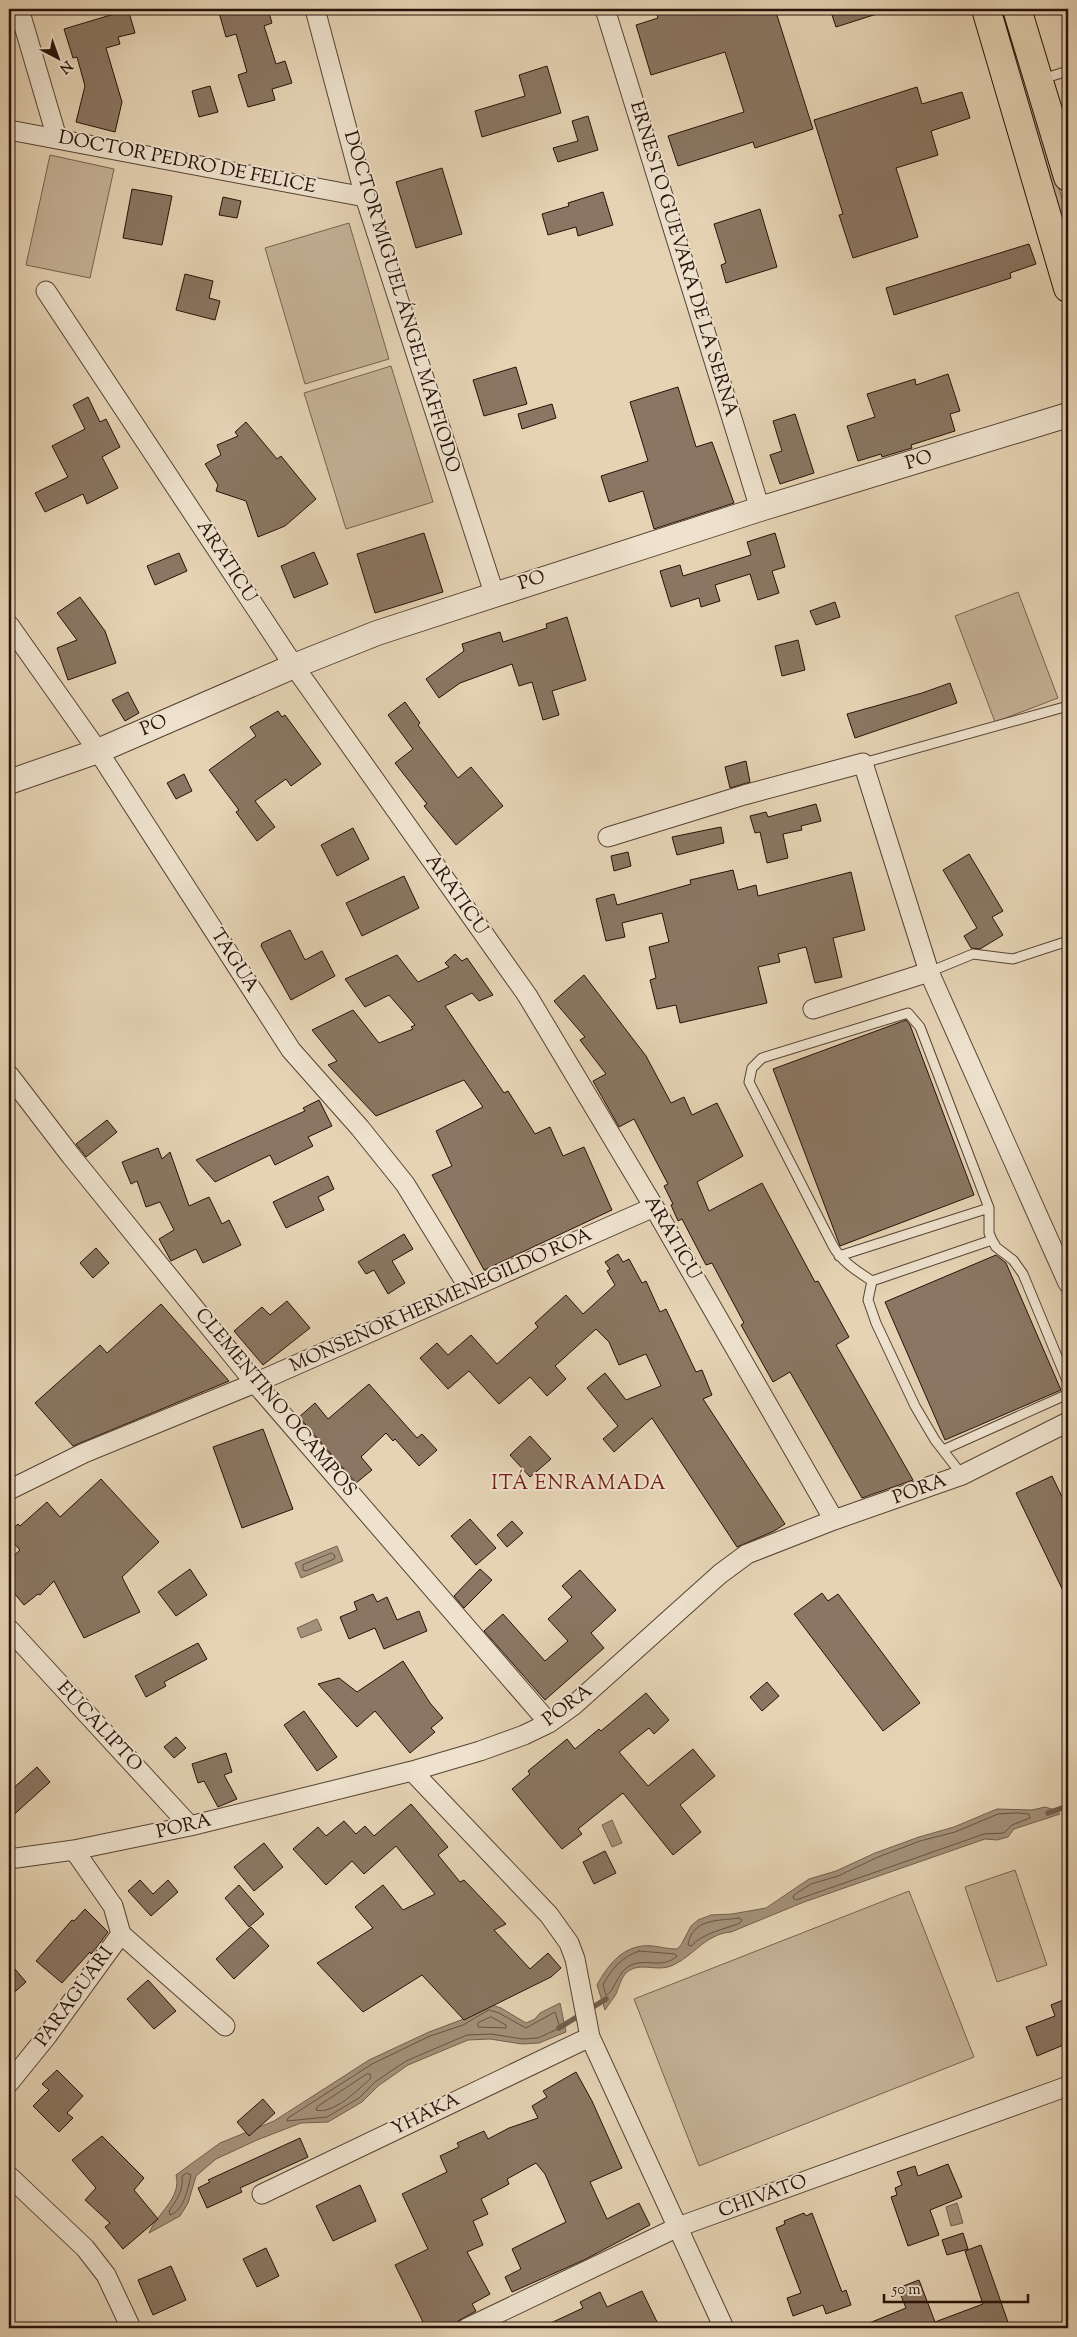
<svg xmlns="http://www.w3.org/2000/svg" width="1077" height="2337" font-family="'Sorts Mill Goudy',serif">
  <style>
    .green { fill: #c5b297; stroke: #766250 }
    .water { fill: #a4917a; stroke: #725e4d }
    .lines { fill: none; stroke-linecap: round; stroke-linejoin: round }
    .shore { stroke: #665142; stroke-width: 1 }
    .stream { stroke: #725e4d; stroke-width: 5.5 }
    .building { fill: #8a7662; stroke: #271109 }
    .service-casing { stroke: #564234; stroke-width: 11 }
    .minor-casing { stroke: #564234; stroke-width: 21 }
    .tertiary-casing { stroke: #564234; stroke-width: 26 }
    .primary-casing { stroke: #271109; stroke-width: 30 }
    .service { stroke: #eee2ce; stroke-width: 9 }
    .minor { stroke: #eee2ce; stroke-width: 19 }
    .tertiary { stroke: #eee2ce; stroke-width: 24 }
    .primary { stroke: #e5d3b4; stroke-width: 28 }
    .labels { text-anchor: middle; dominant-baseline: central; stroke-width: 4; stroke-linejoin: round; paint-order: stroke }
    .street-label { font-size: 19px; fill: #271109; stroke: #eee2ce }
    .neighbourhood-label { font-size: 20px; letter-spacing: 1px; fill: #7a1f14; stroke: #eee2ce }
  </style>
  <rect width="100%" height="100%" fill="#e5d3b4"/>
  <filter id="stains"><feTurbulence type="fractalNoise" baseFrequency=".004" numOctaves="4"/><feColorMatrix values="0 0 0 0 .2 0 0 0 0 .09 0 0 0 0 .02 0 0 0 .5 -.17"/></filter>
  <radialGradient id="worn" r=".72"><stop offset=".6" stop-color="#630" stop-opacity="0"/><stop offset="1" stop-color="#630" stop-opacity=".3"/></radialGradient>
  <path class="green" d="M996,9H1004L1068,218V244Z
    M50,155L114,169L90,278L26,265Z
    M349,223L389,359L305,384L265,248Z
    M391,366L433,502L346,529L304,393Z
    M1018,592L1058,698L995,722L955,616Z
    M1015,1870L1047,1965L997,1982L965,1887Z
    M909,1891L974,2057L699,2166L634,1999Z"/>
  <path class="water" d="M337,1546L343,1561L301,1578L295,1563Z
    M317,1619L322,1630L301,1638L297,1628Z
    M1068,1805V1810H1056L1060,1814L1014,1829L1008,1837L997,1840L985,1839L804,1902L731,1932C705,1934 693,1957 671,1966C655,1972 639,1961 626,1973C621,1978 619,1987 616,1994C613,1999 608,2005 605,2010L597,1985C609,1963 625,1943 653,1946C661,1947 668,1949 677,1949L681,1945L691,1926L698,1920L711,1915L732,1914L766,1908L809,1879L836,1871L875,1853L919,1837L954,1827L997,1809L1032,1810L1045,1807L1055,1810Z
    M612,1820L622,1843L612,1847L602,1825Z
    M560,2003L566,2032L539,2043L522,2044L490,2039L468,2040L408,2065L378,2086L362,2102L328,2122L301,2123L257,2140L216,2159L196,2176L188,2203L180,2216L149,2233C157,2213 182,2198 176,2175L220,2143L274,2121L369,2060L429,2032L461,2020L489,2004L501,2008L526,2023L535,2019L540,2013Z
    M957,2203L963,2223L951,2226L946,2207Z"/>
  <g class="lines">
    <path class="shore" d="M332,1553L335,1556L334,1559L306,1571L303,1570V1565Z
      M1018,1813L1029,1814L1030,1818L1012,1825L1004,1833L984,1834L796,1900L793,1898L794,1895L811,1884L838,1876L878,1857L920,1841L955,1832L998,1814Z
      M739,1918L742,1920L740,1923C723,1930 705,1932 691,1946L688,1945C692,1918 719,1921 739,1918Z
      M639,1951L675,1954L677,1956C662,1970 645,1957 629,1966C618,1972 613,1994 606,1995L603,1985C611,1969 622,1957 639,1951Z
      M489,2010L499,2013L526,2028L555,2012L560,2028L538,2038L523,2039L491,2034L467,2035L406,2061L375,2082L359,2098L327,2117L287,2121L288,2118L372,2064L430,2036L463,2025Z
      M491,2017L506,2025V2028L478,2027V2023Z
      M367,2074H370L371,2078C359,2089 333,2115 316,2110L317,2107Z
      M187,2173L191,2175C188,2188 184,2211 170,2215L169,2211C176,2201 184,2190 182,2177Z"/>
    <path class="stream" d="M1048,1813L1068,1806
      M559,2028L606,1999"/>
  </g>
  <path class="building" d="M112,9H128L135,33L118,37L120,44L106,48L122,102L115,132L76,122L85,86L77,57L73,58L64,29L114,14Z
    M218,9H268L272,23L264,26L276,64L285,61L292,83L272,89L275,100L248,107L238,75L247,72L236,34L226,37Z
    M655,9H775L813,129L755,148L753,142L678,166L668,136L744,112L725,52L651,75L636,25L658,18Z
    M830,9H882L883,12L836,27Z
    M547,66L561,113L482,137L475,111L525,96L519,75Z
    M210,86L218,112L199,117L192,91Z
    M917,87L922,104L962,92L970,118L931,131L938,155L896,168L918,237L853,258L839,215L843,214L814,120Z
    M588,116L598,150L558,162L553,148L578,141L572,121Z
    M442,168L462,234L416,248L396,182Z
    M132,189L172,196L162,245L123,238Z
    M603,192L613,225L578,236L576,227L548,235L542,214L569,206L568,203Z
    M223,197L241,201L237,218L219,215Z
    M760,209L777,267L726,283L721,265L726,263L714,224Z
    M1029,244L1036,264L1010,273L1011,278L894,315L886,288Z
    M185,274L213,281L209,298L220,301L215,320L176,310Z
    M516,367L527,404L484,416L473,380Z
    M948,374L960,411L950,414L955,431L911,445L912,448L882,457L881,454L858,461L847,426L875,417L867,394L915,379L916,385Z
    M678,387L696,447L712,442L734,503L654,529L643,491L609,502L601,476L648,461L630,402Z
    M88,397L100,422L106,419L120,447L102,457L118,488L87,504L83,494L45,512L35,493L68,477L52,446L85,429L73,405Z
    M552,404L556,418L522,429L518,414Z
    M795,414L814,473L780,484L770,455L782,451L773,421Z
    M246,422L277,459L281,456L316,499L285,526L258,537L246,501L216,491L218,485L205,464L221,455L217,445L238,436L235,432Z
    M424,533L443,592L375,613L357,554Z
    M775,533L785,567L772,571L779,593L758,600L750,574L715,585L720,601L701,607L699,598L671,607L660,571L680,565L683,576L751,555L747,542Z
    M314,552L328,584L294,598L281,566Z
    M179,553L187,571L155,585L147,566Z
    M80,597L105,631L116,663L68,680L57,648L77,640L57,613Z
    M835,602L840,617L816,625L810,611Z
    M567,617L586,680L552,691L559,715L543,720L532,682L519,686L512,664L460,683L439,698L426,679L464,651L462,644L500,632L503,642L547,628L546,624Z
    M798,640L805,670L782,676L775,646Z
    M950,683L957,703L855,738L847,714L922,693Z
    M128,692L139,713L125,721L112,700Z
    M405,702L420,723L418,725L458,778L471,767L503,806L456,845L424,806L427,804L395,763L413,749L388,715Z
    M278,711L282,717L285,715L321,764L291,786L286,779L255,801L275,827L257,841L236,812L239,810L209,770L256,736L250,727Z
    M746,761L750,782L730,788L725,767Z
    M184,774L192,791L176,799L167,783Z
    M816,804L821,821L801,826L802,830L783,834L788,858L767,863L760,832L755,833L750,816L766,812L768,817Z
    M721,827L724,843L677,855L672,837Z
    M353,828L369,859L337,876L321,845Z
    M628,852L631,866L614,871L611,856Z
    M969,854L1003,911L992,917L1003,935L980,949L971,948L964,936L977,928L943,870Z
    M733,870L738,890L756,885L758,896L851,872L865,930L833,938L842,977L815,983L806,947L778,954L780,962L758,967L767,1003L680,1023L676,1005L657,1009L650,980L656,978L649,947L669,942L662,913L622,923L625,937L606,941L596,899L614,894L617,905L691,884L690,880Z
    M404,876L419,908L362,936L346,903Z
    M290,930L305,960L322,951L335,976L291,1000L261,946L262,943Z
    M455,954L462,961L467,958L493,995L479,1001L472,993L445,1006L504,1093L508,1091L535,1134L550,1127L563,1156L584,1147L612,1210L484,1270L432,1175L452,1166L436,1131L483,1107L464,1080L376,1116L328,1065L337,1061L312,1030L353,1010L379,1043L413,1029L411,1027L415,1025L389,995L365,1007L345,979L397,955L418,982L449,967L445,963Z
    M584,975L646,1056L671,1103L684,1097L692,1115L717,1103L743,1156L697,1182L709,1211L762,1183L815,1282L818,1281L849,1337L836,1345L913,1480L862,1498L790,1372L773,1382L741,1325L744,1323L712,1263L706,1265L682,1219L678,1221L671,1205L673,1204L664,1186L668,1184L634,1119L619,1127L593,1081L606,1074L580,1040L585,1037L554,1001Z
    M906,1020L910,1025L974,1195L840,1246L773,1069Z
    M319,1100L332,1126L308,1137L313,1146L275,1165L270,1155L215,1182L196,1160L305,1111L303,1108Z
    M107,1120L117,1132L86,1157L76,1144Z
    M158,1148L162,1159L170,1152L189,1206L209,1197L222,1224L229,1220L241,1245L203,1263L196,1249L171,1261L159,1239L174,1230L160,1202L146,1207L137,1181L131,1184L122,1162Z
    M328,1176L334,1189L318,1197L324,1210L286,1228L273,1202Z
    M404,1234L413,1249L392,1261L405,1283L388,1294L374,1270L366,1274L358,1262Z
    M96,1248L109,1263L93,1278L80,1263Z
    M618,1254L623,1262L629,1259L642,1283L646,1281L660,1312L666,1309L696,1372L702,1370L712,1395L703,1399L785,1524L774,1531L737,1547L652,1418L614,1452L603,1439L618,1426L587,1388L605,1373L626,1400L661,1386L646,1354L619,1365L609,1342L596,1329L555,1366L566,1379L547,1396L530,1377L499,1404L469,1371L448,1389L420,1358L437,1343L448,1355L471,1335L497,1364L538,1327L535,1323L566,1295L583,1314L615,1285L607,1271L610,1269L605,1262Z
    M996,1255L1006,1263L1061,1390L945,1440L885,1302Z
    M287,1301L310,1328L263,1365L234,1331L262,1307L270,1315Z
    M161,1304L229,1381L73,1446L35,1403L100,1345L107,1353Z
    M369,1384L417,1438L422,1434L437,1450L419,1466L395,1439L393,1441L386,1433L361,1457L372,1470L356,1483L299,1417L315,1403L328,1419Z
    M263,1429L293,1509L242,1528L213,1447Z
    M530,1436L551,1459L530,1477L510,1455Z
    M1052,1476L1064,1501L1068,1499V1601L1016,1493Z
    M101,1479L159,1542L122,1577L140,1612L84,1638L54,1581L40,1595L38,1594L24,1605L9,1587V1560L20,1550L9,1538V1532L18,1524L20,1526L47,1502L60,1517Z
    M470,1519L496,1548L476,1565L451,1536Z
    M512,1521L523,1533L507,1547L497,1535Z
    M190,1569L207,1595L176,1616L158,1592Z
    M480,1569L492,1580L464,1608L454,1596Z
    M580,1570L616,1610L591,1633L604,1648L545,1700L484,1631L503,1614L545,1661L568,1641L548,1619L572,1597L562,1586Z
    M822,1593L828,1601L838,1594L920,1703L883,1731L794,1614Z
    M373,1594L377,1602L387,1597L397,1620L419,1611L427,1631L384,1649L375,1628L349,1639L340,1617L357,1610L354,1602Z
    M198,1643L207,1659L164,1682L166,1686L146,1697L135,1676Z
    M403,1661L430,1703L443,1718L431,1728L435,1732L410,1753L375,1711L357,1727L318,1684L339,1678L357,1692Z
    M767,1682L779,1696L762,1711L750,1697Z
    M646,1693L669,1720L654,1734L649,1728L619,1752L648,1786L693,1749L715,1776L680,1805L701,1832L673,1855L623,1793L578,1829L582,1834L562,1849L512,1789L530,1774L528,1771L567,1739L575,1749L599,1729L601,1731Z
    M304,1711L337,1757L317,1771L284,1725Z
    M176,1737L186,1748L174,1758L164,1747Z
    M226,1753L232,1772L224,1775L237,1799L218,1807L204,1781L198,1783L192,1764Z
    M37,1767L50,1782L9,1819V1792Z
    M411,1804L448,1847L438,1855L460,1882L464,1880L506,1924L494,1930L530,1969L548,1953L561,1968L551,1977L464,2020L422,1975L363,2012L317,1963L373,1928L355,1907L383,1885L403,1910L435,1894L396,1846L364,1874L352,1861L326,1885L293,1849L318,1827L326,1836L344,1821L356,1834L365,1826L374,1836Z
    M264,1843L283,1867L254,1891L234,1867Z
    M605,1851L616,1873L594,1884L583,1862Z
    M140,1880L153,1894L168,1880L178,1892L151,1916L128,1891Z
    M239,1885L264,1914L249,1927L225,1898Z
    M85,1909L108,1932L97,1947L91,1954L90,1952L62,1983L36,1961L72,1920L74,1921Z
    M251,1927L269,1946L234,1979L216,1959Z
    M9,1962L26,1982L9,1997Z
    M148,1980L176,2011L154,2029L127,1999Z
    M1068,1998V2047L1066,2044L1037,2056L1026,2027L1055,2016L1051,2005Z
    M57,2070L83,2096L67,2113L73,2118L59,2132L33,2106L49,2090L42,2084Z
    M576,2072L592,2101L622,2168L590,2182L607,2219L639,2203L650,2225L584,2260L512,2292L505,2277L521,2269L512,2249L566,2222L545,2174L536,2163L507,2179L509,2184L481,2199L488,2214L473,2221L483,2245L467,2252L490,2294L472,2304L476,2311L458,2321L456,2328H426L395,2265L428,2249L402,2194L447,2172L440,2156L459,2147L457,2143L484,2131L488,2139L509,2128L538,2118L532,2106L547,2097L543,2091Z
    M263,2099L275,2113L249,2136L237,2122Z
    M102,2136L144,2178L134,2190L158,2219L123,2249L105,2227L110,2223L85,2200L96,2188L72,2160Z
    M300,2138L308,2157L240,2188L242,2192L207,2208L198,2188L210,2182L208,2180Z
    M948,2164L962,2197L930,2210L939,2235L908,2246L891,2197L897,2195L895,2188L902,2185L897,2172L915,2166L918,2176Z
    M360,2185L376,2221L333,2241L316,2206Z
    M804,2213L806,2216L812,2213L842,2292L846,2290L851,2305L826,2314L823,2305L793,2316L787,2298L801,2293L776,2228L785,2224L784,2221Z
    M963,2233L968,2249L947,2255L942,2240Z
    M981,2245L1010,2328H857L906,2308L898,2288L919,2280L935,2322L983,2304L965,2251Z
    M266,2248L279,2276L257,2287L243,2259Z
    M171,2266L186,2300L153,2315L138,2280Z
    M642,2291L660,2328H540L583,2308L580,2302L600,2292L607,2307Z"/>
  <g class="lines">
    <defs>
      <path id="service" d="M1042,79L1068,71
        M863,763L1068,706
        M929,972L973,954L1013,959L1068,941
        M839,1256L989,1208
        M1056,1256L1068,1252
        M872,1281L992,1240
        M943,1450L1068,1394
        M962,1475L935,1440L915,1406L876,1323L868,1300L872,1281C857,1271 842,1262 833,1246L749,1082L752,1068L762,1058L908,1013L920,1027L989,1208V1233L992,1240L996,1247L1013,1260L1023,1274L1068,1383"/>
      <path id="minor" d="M19,9L57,138
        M315,9L365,197L494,593
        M605,9L760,509
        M9,130L365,197
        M46,291L294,666L527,995L654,1207L834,1520
        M9,625L98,751L291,1050L360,1128L405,1184L469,1288
        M608,837L744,795L863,763L929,972L1068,1283
        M813,1009L929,972
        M9,1075L71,1156L255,1383L549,1723
        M9,1490L84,1453L255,1383L654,1207
        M9,1629L190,1826
        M412,1771L549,1915L569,1943L575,1959L590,2037L724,2328
        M74,1850L113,1906L121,1934L225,2026
        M9,1859L74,1850L190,1826L412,1771L480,1751L524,1735L549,1723L574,1705L720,1574L747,1554L834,1520L962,1475L1068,1422
        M9,2083L47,2036L121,1934
        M9,2176L85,2248L106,2275L131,2328
        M262,2194L590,2037
        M467,2328L678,2227L1068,2086"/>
      <path id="tertiary" d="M9,782L98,751L294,666L377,633L760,509L1068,415"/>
      <path id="primary" d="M986,9L1068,288
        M1017,9L1068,177"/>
    </defs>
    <use href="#service" class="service-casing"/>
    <use href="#minor" class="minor-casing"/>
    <use href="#tertiary" class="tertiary-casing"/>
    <use href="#primary" class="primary-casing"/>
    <use href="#service" class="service"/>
    <use href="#minor" class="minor"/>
    <use href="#tertiary" class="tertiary"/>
    <use href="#primary" class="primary"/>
  </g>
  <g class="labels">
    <g class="street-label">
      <text transform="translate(187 163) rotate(11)">DOCTOR PEDRO DE FELICE</text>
      <text transform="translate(683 259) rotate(73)">ERNESTO GUEVARA DE LA SERNA</text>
      <text transform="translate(401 302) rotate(73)">DOCTOR MIGUEL ÁNGEL MAFFIODO</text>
      <text transform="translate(919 461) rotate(-17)">PO</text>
      <text transform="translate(226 562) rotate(57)">ARATICU</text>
      <text transform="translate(532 581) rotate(-18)">PO</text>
      <text transform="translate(154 726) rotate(-23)">PO</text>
      <text transform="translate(456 895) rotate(55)">ARATICU</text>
      <text transform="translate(234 961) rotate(57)">TAGUA</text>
      <text transform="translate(672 1238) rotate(60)">ARATICU</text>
      <text transform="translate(441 1301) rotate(-24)">MONSEÑOR HERMENEGILDO ROA</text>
      <text transform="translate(275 1403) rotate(50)">CLEMENTINO OCAMPOS</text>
      <text transform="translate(920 1490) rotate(-20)">PORA</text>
      <text transform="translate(568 1706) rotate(-37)">PORA</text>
      <text transform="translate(99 1727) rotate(47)">EUCALIPTO</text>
      <text transform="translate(184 1827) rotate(-13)">PORA</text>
      <text transform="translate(75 1997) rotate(-54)">PARAGUARI</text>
      <text transform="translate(426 2115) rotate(-26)">YHAKA</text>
      <text transform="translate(763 2197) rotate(-20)">CHIVATO</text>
    </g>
    <g class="neighbourhood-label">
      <text x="579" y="1484">ITÁ ENRAMADA</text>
    </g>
  </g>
  <rect width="1077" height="2337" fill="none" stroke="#e5d3b4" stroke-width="30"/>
  <rect x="10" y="10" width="1057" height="2317" fill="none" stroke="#271109" stroke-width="2.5"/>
  <rect x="15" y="15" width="1047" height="2307" fill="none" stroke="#271109"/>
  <g transform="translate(58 58) rotate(139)" stroke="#eee2ce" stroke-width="4" paint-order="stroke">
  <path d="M0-4L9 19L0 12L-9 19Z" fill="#271109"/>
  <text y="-8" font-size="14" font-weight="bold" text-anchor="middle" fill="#271109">N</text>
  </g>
  <path d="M884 2294v8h144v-8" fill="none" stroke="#271109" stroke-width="2.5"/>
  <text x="892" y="2294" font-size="15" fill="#271109" stroke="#eee2ce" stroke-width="4" paint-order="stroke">50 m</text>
  <rect width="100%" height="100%" filter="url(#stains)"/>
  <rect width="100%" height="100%" fill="url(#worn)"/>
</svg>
